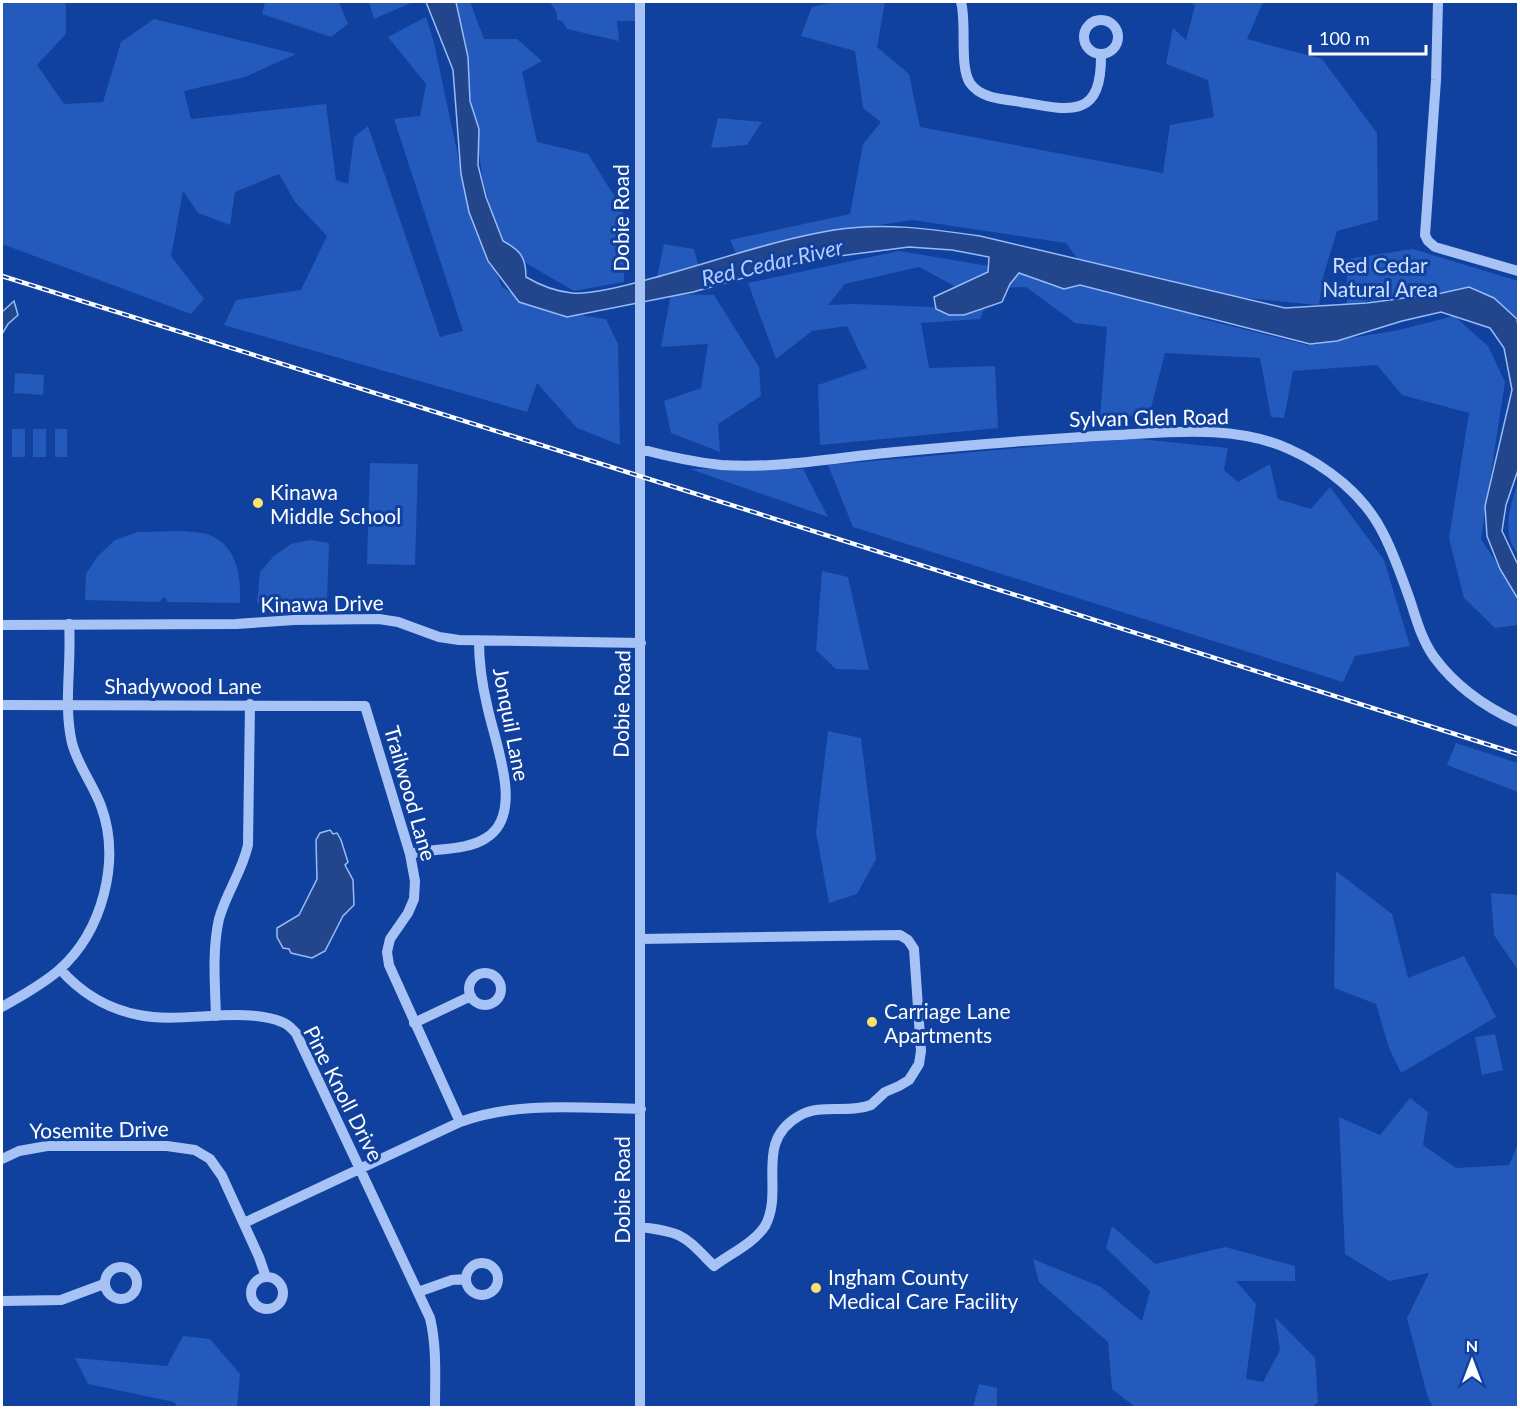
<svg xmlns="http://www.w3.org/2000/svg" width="1520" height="1409" font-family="Lato,sans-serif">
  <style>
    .green { fill: #235abc }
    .water { fill: #22458c; stroke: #98bcf8; stroke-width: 1.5 }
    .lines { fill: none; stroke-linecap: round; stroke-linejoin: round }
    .minor { stroke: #a7c3f5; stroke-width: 10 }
    .rail-casing { stroke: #fff; stroke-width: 4.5 }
    .rail { stroke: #11419e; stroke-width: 2; stroke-dasharray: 7; stroke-linecap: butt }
    .poi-dot { fill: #ffe26b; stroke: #11419e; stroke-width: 2 }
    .labels { text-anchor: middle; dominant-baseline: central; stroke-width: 6; stroke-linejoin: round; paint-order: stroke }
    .street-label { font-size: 21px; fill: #fff; stroke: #11419e }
    .park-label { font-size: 21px; fill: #cfe0fe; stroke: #11419e }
    .poi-label { font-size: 21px; fill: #fff; stroke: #11419e; text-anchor: start }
    .water-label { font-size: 22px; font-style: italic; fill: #b3cdfb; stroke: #11419e }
  </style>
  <rect width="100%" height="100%" fill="#11419e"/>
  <path class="green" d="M2,2H62L66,4V34L37,65L64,104L103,102L121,42L154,19L296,54L245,77L184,91L191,119L326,104L336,180L348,184L354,137L368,126L440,337L463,331L394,119L420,116L426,84L388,37L426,17L434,43L469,208L502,287L541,309L606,319L618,344L620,445L577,428L537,383L527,412L224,325L236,300L301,290L327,236L295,202L279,174L235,192L230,225L198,213L183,191L171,256L204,299L191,314L2,244L3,209L2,207Z
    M265,2H339L348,24L331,37L262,14Z
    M369,2H413L374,19Z
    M456,2H470L484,39H517L542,61L522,72L537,142L588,154L623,210L624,282L574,291L502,249L483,180Z
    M550,2H636V21H617L619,41L567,29L562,21L557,20V13Z
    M833,2H885L877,47L909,74L920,127L1163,173L1170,125L1214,117L1208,80L1166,64L1173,28L1186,40L1195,6L1191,2H1263L1247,39L1322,59L1377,133L1378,220L1337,231L1323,277L1319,305L1234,297L1198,318L1307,345L1399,330L1454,316L1488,346L1505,382L1481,539L1518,596V625L1495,628L1464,598L1449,538L1469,413L1402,395L1377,365L1293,371L1284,418L1271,417L1260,358L1165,353L1149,415L1100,418L1107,327L1075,323L1026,287L960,289L919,267L845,284L828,305L855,304L984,309L980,319L921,323L929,368L995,366L998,428L820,445L818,385L867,368L847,326L812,331L776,359L748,283L899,251L1096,284L1066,243L912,220L815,235L738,257L730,240L850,214L863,144L881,122L863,108L855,51L801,36L812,7Z
    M718,118L762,122L747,145L711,148Z
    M664,244L694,249L699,268L657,277Z
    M1413,249L1518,281V341L1495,300L1421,289L1384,299L1347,304V298H1345L1347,294V259Z
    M671,294L714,295L759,367L761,396L718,424L720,452L671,433L664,401L701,388L708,344L661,347Z
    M15,373L44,375L43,395L14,393Z
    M12,429H25V457H12Z
    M33,429H46V457H33Z
    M55,429H67V457H55Z
    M1129,438L1228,448L1224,470L1238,482L1270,464L1278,499L1311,509L1330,487L1384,560L1410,646L1355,656L1343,682L853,527L828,465Z
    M370,463L418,464L415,565L367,564Z
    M690,469H803L828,517Z
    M1518,483V556C1516,551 1511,544 1510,539C1505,520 1512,500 1518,483Z
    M182,531C190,532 202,532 210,535C238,547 241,577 240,603L168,602L164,597L159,602L85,600L86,574L97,557L115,540L138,532Z
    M310,540L329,543L327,598L321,602L257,603L260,572L274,556L291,544Z
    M822,571L848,577L869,670L836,669L816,650Z
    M828,731L861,738L876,859L857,894L829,903L816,832Z
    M1456,743L1518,763V792L1447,765Z
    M1336,871L1392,914L1408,978L1464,956L1496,1017L1401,1073L1389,1048L1376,1004L1334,988Z
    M1491,893L1518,895V970L1494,935Z
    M1495,1034L1503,1070L1482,1075L1475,1037Z
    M1410,1098L1428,1112L1423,1145L1456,1168L1509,1165L1518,1144V1407H1433L1428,1398L1407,1318L1429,1273L1389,1281L1345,1254L1339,1117L1380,1135Z
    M1112,1226L1155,1264L1225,1247L1295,1266V1281H1236L1256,1304L1246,1379L1263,1382L1280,1350L1275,1317L1315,1358L1318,1402L1312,1408L1135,1407L1112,1389L1108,1342L1039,1282L1033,1259L1101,1287L1142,1321L1150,1291L1106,1248Z
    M183,1336L210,1339L240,1374L237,1407H178L174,1402L88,1384L75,1358L167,1366Z
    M979,1384L997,1388V1407H973Z"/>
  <path class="water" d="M426,2H456L468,57L470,101L479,129L478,165L486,197L503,241C520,250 526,257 526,277C541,286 554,291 572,293C593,295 632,284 653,278C713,262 773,240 834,230C883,222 932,229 980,236L1285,308L1367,303L1442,293L1469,287L1494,298L1517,319L1518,327V470L1506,505L1502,531L1518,565V599L1500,569L1487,536L1485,506L1512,390L1504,348L1490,328L1441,312L1402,321L1337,341L1310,344L1080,285L1064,289L1019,273L1010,284L1002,302L964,315H949L936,309L934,297L988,272L989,257L952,250L909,247L808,260L693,292L567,317L519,302L488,261L469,212L461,174L453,70Z
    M14,301L18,315L8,324L2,334V312Z
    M330,830L333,834L337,833L341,840L348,862L345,865L353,880L354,905L343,916L325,951L312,958L291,953L289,949L283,948L277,937V928L299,915L317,879L316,840L320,833Z"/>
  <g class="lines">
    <path class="minor" d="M961,2C967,24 959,66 970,83C981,99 1004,99 1021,102C1071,111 1102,119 1101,54
      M1438,2L1436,80L1425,235L1428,241L1435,247L1518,271
      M1084 37a17 17 0 1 1 34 0a17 17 0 1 1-34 0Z
      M640,449C666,456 693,462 721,465C779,469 838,457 895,452C969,445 1042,439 1116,435C1173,432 1236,425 1289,449C1327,466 1364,495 1383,533C1394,554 1402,578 1410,600C1416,619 1422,640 1434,657C1456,687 1485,707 1518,722
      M2,625L236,624L294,620L379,619L398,622L439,637L459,640L641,643
      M2,705L365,706L410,854L415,881L414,899L408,913L390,939L387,952L389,965L460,1122
      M410,854C433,848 467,851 486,838C526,814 494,741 487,705C482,684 479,663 479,641
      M640,939L900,935L908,940L914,949L921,1051L919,1064L909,1080L899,1086L885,1092L871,1105C848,1114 821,1103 799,1116C753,1142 785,1190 765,1226C754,1243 730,1254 714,1266C684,1236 684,1232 640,1227
      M60,969C81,993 108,1009 139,1015C181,1024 243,1006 282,1022C288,1024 292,1029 296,1033L430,1318C437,1347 435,1377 435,1408
      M469 989a16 16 0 1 1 32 0a16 16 0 1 1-32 0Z
      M2,1007C21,996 42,985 59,970C103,931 121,860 101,806C93,784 78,766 72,743C63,705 72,663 69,624
      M216,1016C215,984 212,950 219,919C226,893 242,872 248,845L250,704
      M414,1023L471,996
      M2,1159L19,1151L47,1146H167L195,1150L210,1159L222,1176L259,1257L266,1277
      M244,1223L460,1122C517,1101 580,1108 641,1109
      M466 1279a16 16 0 1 1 32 0a16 16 0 1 1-32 0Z
      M105 1283a16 16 0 1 1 32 0a16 16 0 1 1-32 0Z
      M251 1293a16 16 0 1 1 32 0a16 16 0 1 1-32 0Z
      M418,1292L452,1280L466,1279
      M2,1301L61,1300L104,1284
      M640,1408V2"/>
    <defs>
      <path id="rail" d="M2,276L630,473L1518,754"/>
    </defs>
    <use href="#rail" class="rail-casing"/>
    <use href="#rail" class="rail"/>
  </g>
  <g class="poi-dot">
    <circle cx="258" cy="503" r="6"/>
    <circle cx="872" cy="1022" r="6"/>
    <circle cx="816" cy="1288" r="6"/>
  </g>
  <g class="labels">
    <g class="street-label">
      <text transform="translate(620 218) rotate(-90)">Dobie Road</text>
      <text transform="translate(1149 417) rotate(-1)">Sylvan Glen Road</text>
      <text transform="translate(322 603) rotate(-1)">Kinawa Drive</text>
      <text x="183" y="685">Shadywood Lane</text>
      <text transform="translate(621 704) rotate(-89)">Dobie Road</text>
      <text transform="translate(512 724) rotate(79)">Jonquil Lane</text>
      <text transform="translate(411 793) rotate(74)">Trailwood Lane</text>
      <text transform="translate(344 1093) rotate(63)">Pine Knoll Drive</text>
      <text transform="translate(99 1129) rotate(-1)">Yosemite Drive</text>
      <text transform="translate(621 1190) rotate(-90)">Dobie Road</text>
    </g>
    <g class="park-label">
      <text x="1380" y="264">Red Cedar<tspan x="1380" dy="24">Natural Area</tspan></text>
    </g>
    <g class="poi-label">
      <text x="270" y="491">Kinawa<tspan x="270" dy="24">Middle School</tspan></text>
      <text x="884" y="1010">Carriage Lane<tspan x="884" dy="24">Apartments</tspan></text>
      <text x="828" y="1276">Ingham County<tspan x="828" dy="24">Medical Care Facility</tspan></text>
    </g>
    <g class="water-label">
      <text transform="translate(772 262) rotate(-13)">Red Cedar River</text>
    </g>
  </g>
  <rect width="1520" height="1409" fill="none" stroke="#ffffff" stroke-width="6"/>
  <g transform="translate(1472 1361)" stroke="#11419e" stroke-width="4.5" paint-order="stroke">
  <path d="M0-4.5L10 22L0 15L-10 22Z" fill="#ffffff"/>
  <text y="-9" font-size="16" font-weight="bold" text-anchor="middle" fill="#ffffff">N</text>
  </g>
  <path d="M1310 45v9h116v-9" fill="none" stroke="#ffffff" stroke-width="3"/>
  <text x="1319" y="45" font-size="18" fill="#ffffff" stroke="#11419e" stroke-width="4.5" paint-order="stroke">100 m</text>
</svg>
